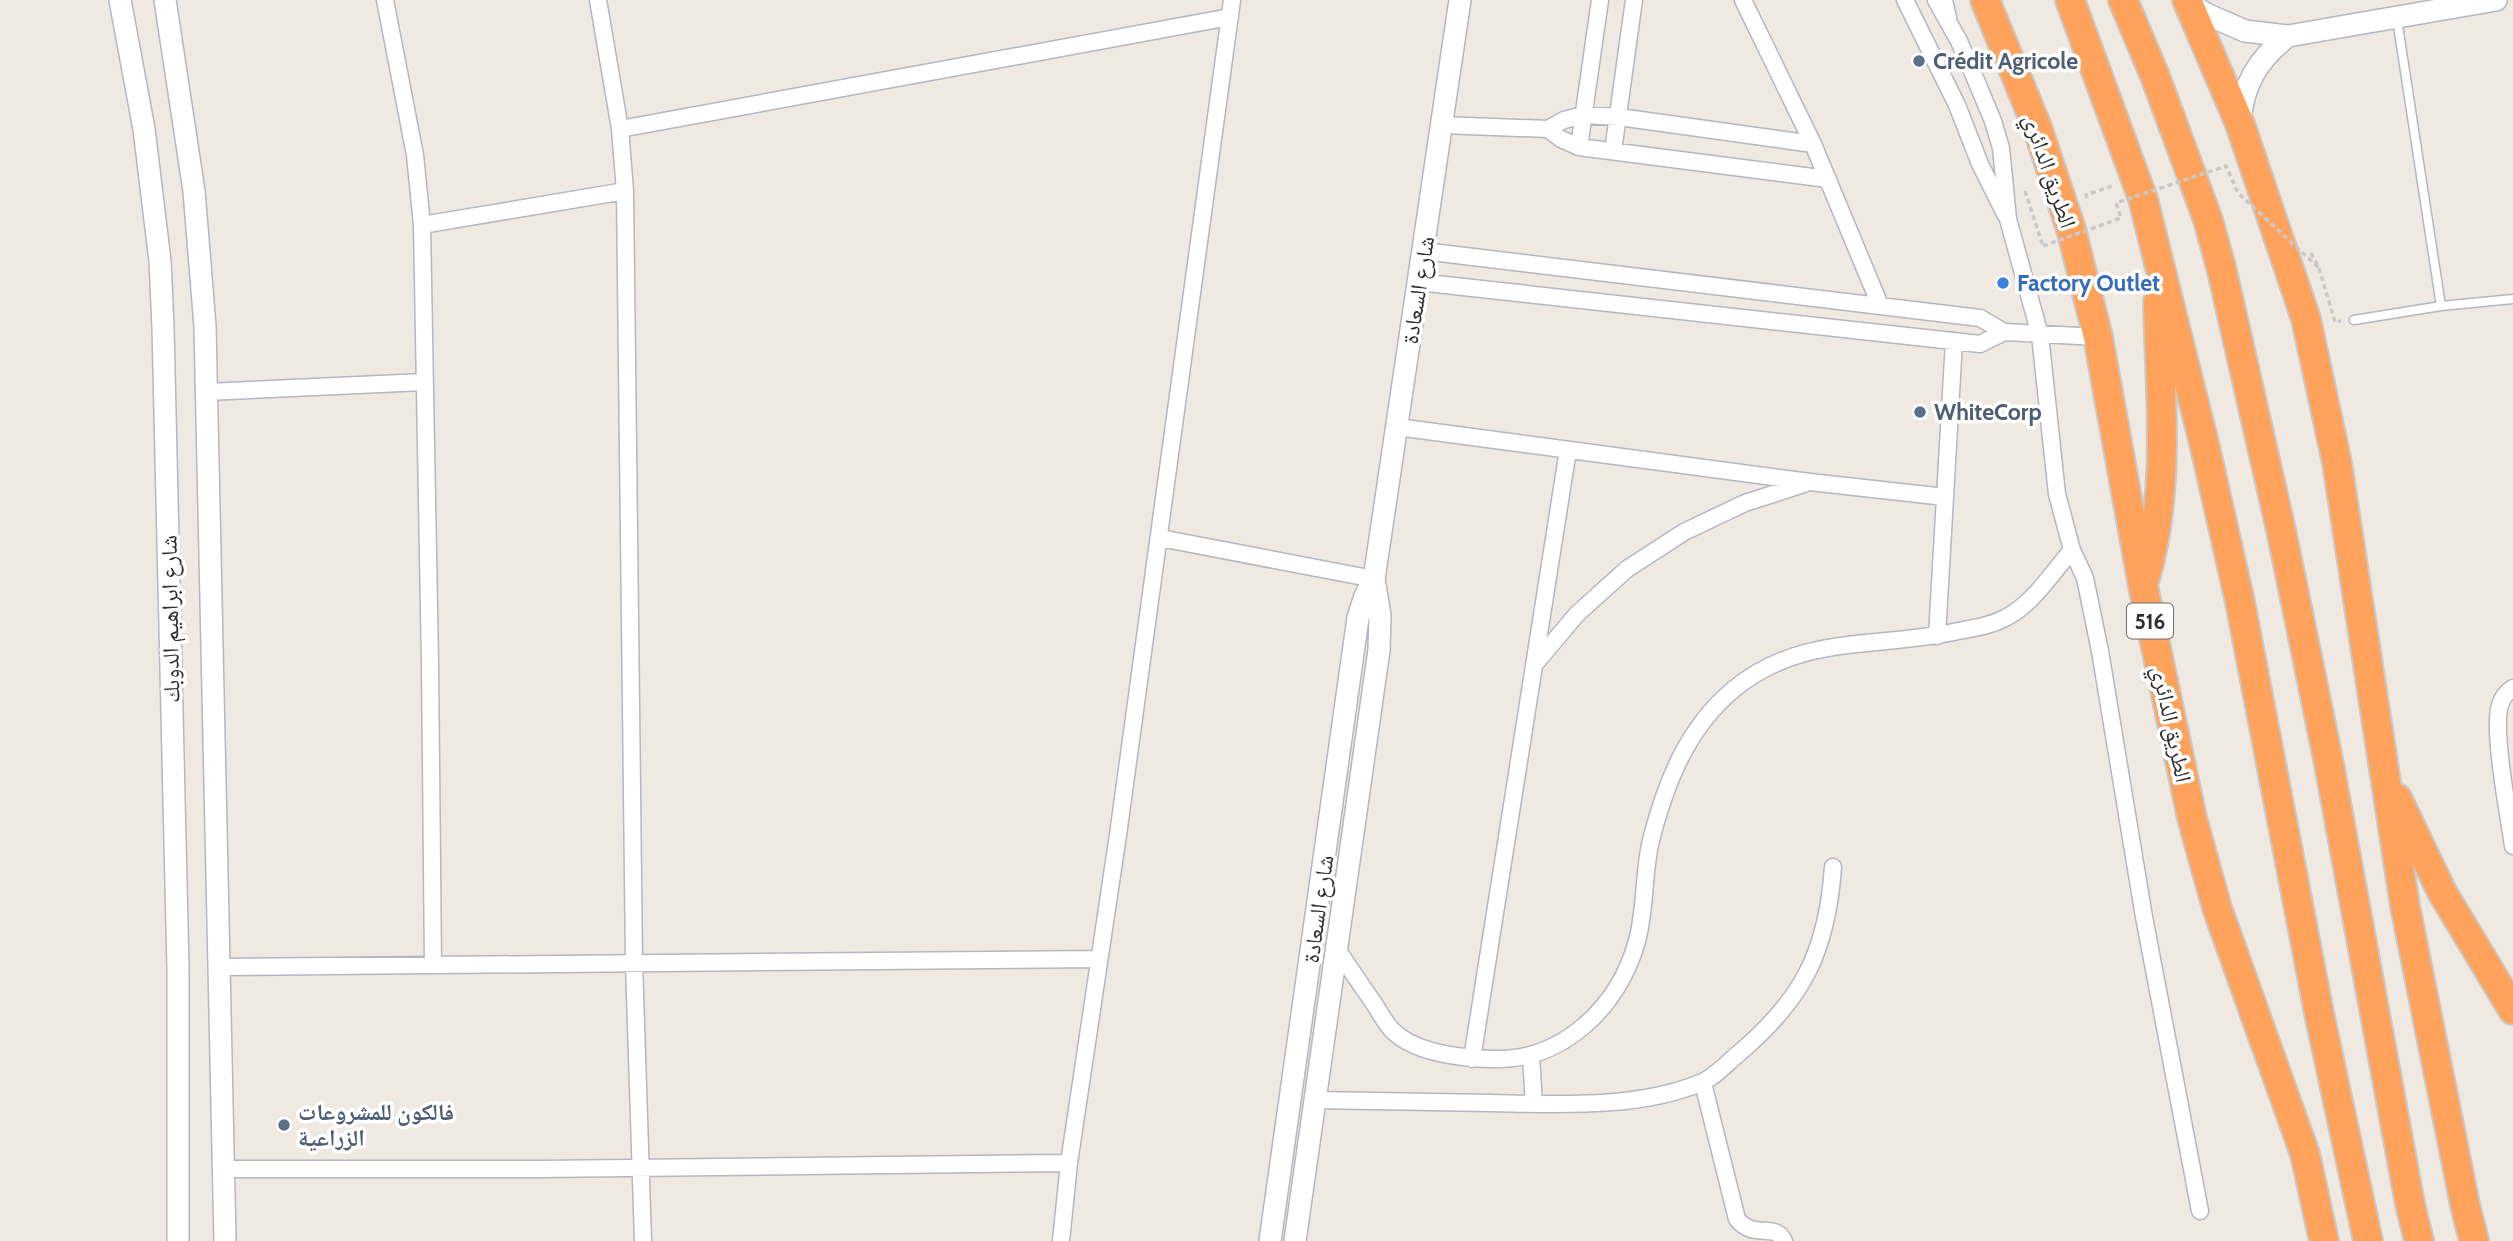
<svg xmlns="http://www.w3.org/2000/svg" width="2513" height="1241" font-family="Cabin,'Noto Naskh Arabic',sans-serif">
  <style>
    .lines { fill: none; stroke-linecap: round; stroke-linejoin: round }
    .lane-casing { stroke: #b4b7c1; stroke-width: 11 }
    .street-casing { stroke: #b4b7c1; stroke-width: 19 }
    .secondary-casing { stroke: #b4b7c1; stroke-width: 24 }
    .highway-casing { stroke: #c9c9c9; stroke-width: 32 }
    .path { stroke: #c9c9c9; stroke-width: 3.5; stroke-dasharray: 5 3.5; stroke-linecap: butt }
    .lane { stroke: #fff; stroke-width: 8 }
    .street { stroke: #fff; stroke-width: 16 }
    .secondary { stroke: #fff; stroke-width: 21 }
    .highway { stroke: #ffa35c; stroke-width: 28 }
    .path-bridge { stroke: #c9c9c9; stroke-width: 3.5; stroke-dasharray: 5 3.5; stroke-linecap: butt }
    .service-dot { fill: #5c6f8a; stroke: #fff; stroke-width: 2.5 }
    .shop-dot { fill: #3f7fe0; stroke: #fff; stroke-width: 2.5 }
    .labels { text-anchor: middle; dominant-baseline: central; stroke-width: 7; stroke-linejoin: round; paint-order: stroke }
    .shield { fill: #fff; stroke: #6d6d6d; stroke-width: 2 }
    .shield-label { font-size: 21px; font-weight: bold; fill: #2e2e2e }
    .service-label { font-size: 23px; font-weight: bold; fill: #4e5e75; stroke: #fff; text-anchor: start }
    .street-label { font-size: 23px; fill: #2e2e2e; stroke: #fff }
    .shop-label { font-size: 23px; font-weight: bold; fill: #366cbe; stroke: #fff; text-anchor: start }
  </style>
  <rect width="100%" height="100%" fill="#efe9e1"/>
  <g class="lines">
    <defs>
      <path id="lane" d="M1948,0L1952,17
        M2397,19L2441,306
        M2354,320L2441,306L2513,299"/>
      <path id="street" d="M385,0L415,155L422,225L430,664L433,965
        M598,0L620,129L625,191L634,963L643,1241
        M1743,0L1813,144L1880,305
        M1905,0L1957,105L1980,164L2005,214
        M1936,0L1959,41L1978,85L1993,121L2001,148L2008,219L2040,335L2057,494L2072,550L2085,578L2100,651L2144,917L2200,1211
        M1442,125L1548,129L1564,120L1583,115L1619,117L1813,144
        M620,129L1230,17
        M1548,129L1561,139L1579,147L1828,179
        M1579,147L1600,0
        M1613,151L1634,0
        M422,225L625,191
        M1423,251L1980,318L2004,332L2098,337
        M1418,282L1980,344L2004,332
        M207,392L424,382
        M1397,427L1810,482L1945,497
        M1160,538L1374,579
        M1937,636L1954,341
        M1534,665L1577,614L1627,569L1684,532L1745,503L1804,484
        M2513,688C2507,692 2502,698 2500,705C2492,731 2509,816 2513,846
        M1337,949C1349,967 1361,985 1373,1002C1379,1011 1384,1021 1391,1029C1413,1053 1461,1058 1492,1059C1562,1062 1619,1007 1637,941C1646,908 1643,873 1651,840C1666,782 1687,728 1734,689C1802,633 1879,649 1958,631C1974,628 1990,626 2005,618C2032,605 2052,573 2072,550
        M221,967L1099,959
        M1531,1056L1534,1104
        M1472,1059L1568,450
        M1703,1083L1737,1219C1753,1240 1776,1222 1784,1241
        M1315,1100C1374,1101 1432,1102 1490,1103C1557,1104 1638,1109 1700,1083C1714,1078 1727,1063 1738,1054C1803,999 1827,952 1833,867
        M224,1169H540L1069,1163
        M1061,1241L1069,1163L1118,835L1232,0"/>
      <path id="secondary" d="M120,0L144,129L160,261L163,327L178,969V1241
        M165,0L194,191L205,326L225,1241
        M2188,2L2206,14L2245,31L2288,36L2496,0
        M2240,122C2243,84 2258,59 2288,36
        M1270,1241L1358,618L1365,596L1374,579
        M1295,1241L1379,650L1380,615L1374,579L1460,0"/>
      <path id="highway" d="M1985,0L2037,127L2071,229L2098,337L2143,586L2192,818L2217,908L2305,1154L2324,1241
        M2070,0L2143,199L2205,447L2240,602L2319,1013L2368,1241
        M2123,0L2155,76L2208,220L2222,271L2281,530L2328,759L2410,1204L2419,1241
        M2187,0L2240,124L2306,319L2337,463L2405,906L2465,1205L2474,1241
        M2145,578C2171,489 2160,394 2158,302
        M2397,798L2442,892L2513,1010"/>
    </defs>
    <use href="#lane" class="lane-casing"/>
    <use href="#street" class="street-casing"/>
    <use href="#secondary" class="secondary-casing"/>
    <use href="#highway" class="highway-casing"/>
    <path class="path" d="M2025,191L2043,246
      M2087,198L2086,195L2115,185
      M2311,253L2319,268L2335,322L2341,321"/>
    <use href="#lane" class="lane"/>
    <use href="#street" class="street"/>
    <use href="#secondary" class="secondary"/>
    <use href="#highway" class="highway"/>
    <path class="path-bridge" d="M2043,246L2121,218L2116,203L2226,166L2238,193L2319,268"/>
  </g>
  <g class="service-dot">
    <circle cx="1919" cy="61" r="7"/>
    <circle cx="1920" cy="412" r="7"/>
    <circle cx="284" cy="1125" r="7"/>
  </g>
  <circle class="shop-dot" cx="2003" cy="283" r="7"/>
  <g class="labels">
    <rect class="shield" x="2127" y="603.5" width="46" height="35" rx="5"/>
    <g class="shield-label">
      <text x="2150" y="621">516</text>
    </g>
    <g class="service-label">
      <text x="1933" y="61">Crédit Agricole</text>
      <text x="1934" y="412">WhiteCorp</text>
      <text x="298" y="1112">فالكون للمشروعات<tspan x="298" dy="26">الزراعية</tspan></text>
    </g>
    <g class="street-label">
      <text transform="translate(2050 171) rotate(71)">الطريق الدائري</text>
      <text transform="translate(1418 290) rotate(-81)">شارع السعادة</text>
      <text transform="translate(170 619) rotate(-91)">شارع ابراهيم الدوبك</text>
      <text transform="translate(2172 724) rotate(78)">الطريق الدائري</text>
      <text transform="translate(1318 909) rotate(-82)">شارع السعادة</text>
    </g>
    <g class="shop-label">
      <text x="2017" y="283">Factory Outlet</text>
    </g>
  </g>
</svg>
